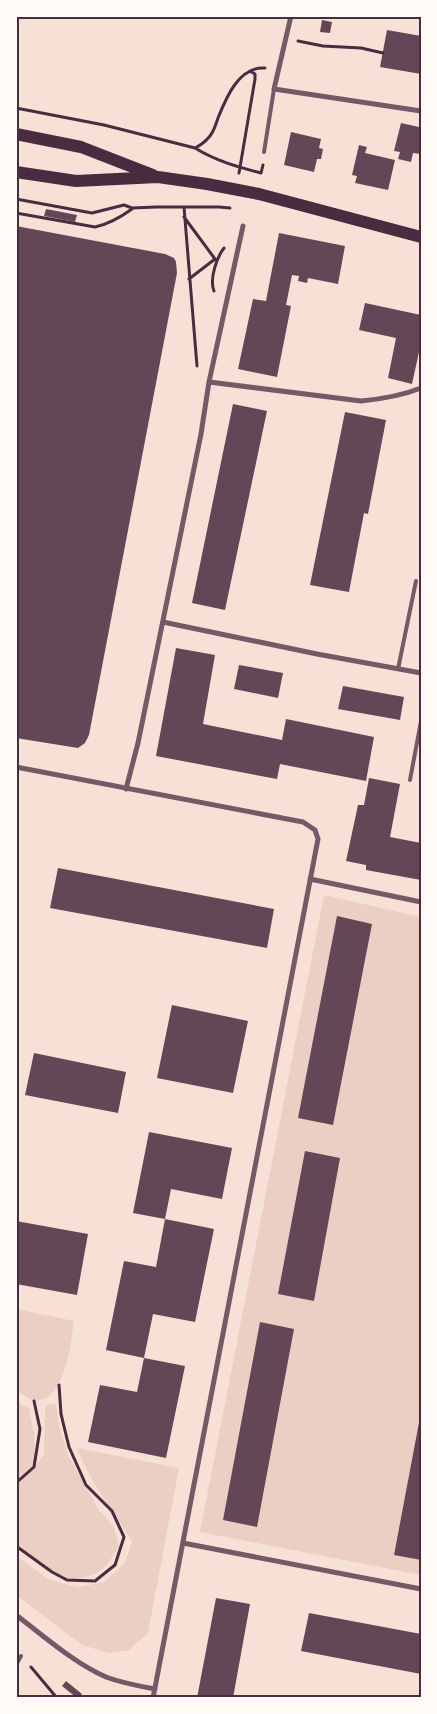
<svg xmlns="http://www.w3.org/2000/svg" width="437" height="1714" font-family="'Libre Baskerville',serif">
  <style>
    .green { fill: #ebcfc5 }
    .building { fill: #644757 }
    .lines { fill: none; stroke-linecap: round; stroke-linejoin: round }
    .path { stroke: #4a2c40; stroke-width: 3 }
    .service { stroke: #755966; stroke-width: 4 }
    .minor { stroke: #755966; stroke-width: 5 }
    .primary { stroke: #4a2c40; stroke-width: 12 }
    .neatline { fill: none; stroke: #4a2c40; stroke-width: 2 }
  </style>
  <rect width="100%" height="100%" fill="#f7e1d7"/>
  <path class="green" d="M324,895L421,917V1412L394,1554L421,1560V1575L200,1532Z
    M17,1309L74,1321C71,1343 67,1380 49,1396C46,1399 39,1400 34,1401L16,1391Z
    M16,1402L29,1408L34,1434L35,1466L44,1455L45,1408L48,1404H56L59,1426L69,1457L99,1510L114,1527L119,1546C103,1574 99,1575 67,1580L16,1546Z
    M77,1448L179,1468L148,1633L129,1650L109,1653L82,1645L16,1595V1556L50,1580L78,1587L104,1582L125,1563L132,1541C112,1510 90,1482 77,1448Z"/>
  <path class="building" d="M322,20L332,22L330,33L320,32Z
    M387,30L421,36V74L380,67Z
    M420,121L421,154L413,153L411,162L398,159L400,152L394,151L401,123L419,127Z
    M291,132L321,139L319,148L323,149L321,159H317L314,172L284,165Z
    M359,145L367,147L365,153L395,160L388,190L355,183L357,176L352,175Z
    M46,209L77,215L75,222L44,216Z
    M16,226L165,254L174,258L176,262L177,273L89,735L85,743L78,748L16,738Z
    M279,233L345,246L338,284L308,278L307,283L298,281L299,276L292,275L286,305L291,306L277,377L238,369L253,299L266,301Z
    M365,303L421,315V343L412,384L388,378L396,338L359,330Z
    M233,404L267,411L225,610L192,603Z
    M345,412L386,420L368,514L364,513L349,592L310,585Z
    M176,648L215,655L203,724L282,740L286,719L374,737L366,781L280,764L277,779L156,756Z
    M239,665L283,673L278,698L234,689Z
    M343,686L404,697L400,720L338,709Z
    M369,778L400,784L390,837L421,843V880L366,870V865L346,861L358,805H364Z
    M58,868L274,909L267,948L50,908Z
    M337,916L372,924L333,1125L298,1118Z
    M172,1005L248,1021L233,1093L157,1078Z
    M34,1053L126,1072L118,1113L25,1095Z
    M149,1132L232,1148L222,1199L171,1189L165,1219L133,1213Z
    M305,1151L340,1158L314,1301L278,1294Z
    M165,1219L214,1229L195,1322L153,1314L144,1358L106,1350L124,1261L156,1267Z
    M16,1221L88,1234L77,1295L16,1284Z
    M260,1322L294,1329L257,1527L223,1520Z
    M144,1358L185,1366L166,1458L88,1442L100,1385L137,1392Z
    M420,1417H421V1560L394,1555Z
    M216,1598L250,1604L233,1698H197Z
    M309,1613L421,1634V1674L301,1651Z
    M66,1681L82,1694L79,1698H77L62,1686Z"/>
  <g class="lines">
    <path class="path" d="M298,41L323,46L361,48L383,53
      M16,108L104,125L195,148C201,145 206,141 210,136C214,131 216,124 218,118C226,98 239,66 265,68
      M195,148C216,161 238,167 261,173L263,165
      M239,173L255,79V74L250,71
      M16,199L92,213L124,205L132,208L156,207H219L230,208
      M184,207L197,366
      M16,213L95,227C109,224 121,217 132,209
      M184,217L215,259L189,279
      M214,291C209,279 217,257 224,248
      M16,1483L34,1467L40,1429L34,1401
      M16,1546L52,1572L67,1580L95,1581L115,1565L124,1537L112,1511L86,1485L69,1447L61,1414L59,1385
      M31,1667L57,1698"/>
    <path class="service" d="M264,152L274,89
      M398,669L416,581
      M410,780L421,721
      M16,1665L21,1656"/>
    <path class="minor" d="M291,16L274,89L421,111
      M209,382L361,401C382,399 401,396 421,388
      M163,622L317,654L421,673
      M16,767L303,822L315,830L318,839L153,1698
      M126,789L138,743L201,434L209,382L243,226
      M310,879L421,902
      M183,1543L421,1589
      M16,1615C44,1636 74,1663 106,1677C122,1683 138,1686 155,1689"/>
    <path class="primary" d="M16,134L81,147L153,175
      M16,172L76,181L158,177L207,184L259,194L421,237"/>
  </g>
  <rect width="437" height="1714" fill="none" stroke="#fffaf5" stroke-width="35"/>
  <rect x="18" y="18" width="402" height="1678" class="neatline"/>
</svg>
